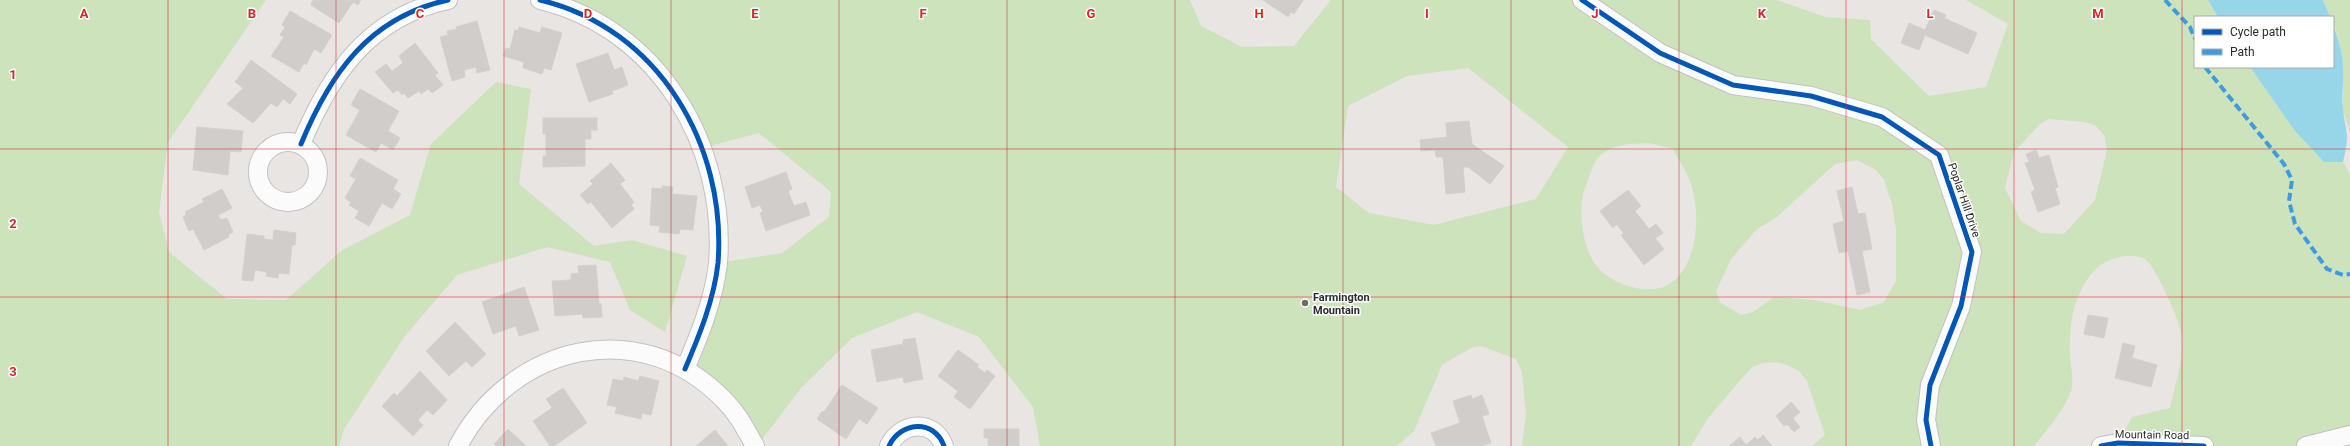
<svg xmlns="http://www.w3.org/2000/svg" width="2350" height="446" font-family="Roboto,sans-serif">
  <style>
    .green { fill: #cce3bc; fill-rule: evenodd }
    .water { fill: #97d6e8 }
    .building { fill: #d0cdcb; stroke: #d3d1ce }
    .lines { fill: none; stroke-linecap: round; stroke-linejoin: round }
    .minor-casing { stroke: #c2c1c2; stroke-width: 20 }
    .minor { stroke: #fcfbfb; stroke-width: 18 }
    .quiet { stroke: #3d9ce1; stroke-width: 4; stroke-dasharray: 8 4; stroke-linecap: butt }
    .cycleway-casing { stroke: #fff; stroke-width: 8 }
    .cycleway { stroke: #0057b8; stroke-width: 5 }
    .grid { fill: none; stroke: #d62828; stroke-width: 1; stroke-opacity: 0.55 }
    .poi-dot { fill: #6d6c6b; stroke: #fff; stroke-width: 1.5 }
    .labels { text-anchor: middle; dominant-baseline: central; stroke-width: 3; stroke-linejoin: round; paint-order: stroke }
    .street-label { font-size: 11px; fill: #2b2b2b; stroke: #fff }
    .poi-label { font-size: 11px; font-weight: bold; fill: #2b2b2b; stroke: #fff; text-anchor: start }
    .grid-label { font-size: 13px; text-anchor: middle; font-weight: bold; fill: #d62828; stroke: #fff; stroke-width: 3; stroke-linejoin: round; paint-order: stroke }
  </style>
  <rect width="100%" height="100%" fill="#e8e5e2"/>
  <path class="green" d="M0,0H266L168,142L159,212L169,252L227,299L286,300L341,251L410,215L431,144L496,82L531,89L519,184L594,246L632,240L687,256L665,332L630,310L610,262L547,247L457,275L405,336L344,429L339,446H0Z
    M560,0H1190L1201,26L1242,47L1294,46L1331,0H1777L1825,17L1870,20L1871,39L1929,96L1986,87L2008,24L1966,0H2208L2218,17H2195V67H2250L2295,131L2324,162H2343L2350,174V435L2306,446H2119L2118,443L2132,417L2170,408C2175,385 2184,360 2182,336C2181,323 2156,268 2146,260C2134,251 2108,258 2098,267C2073,290 2069,325 2070,357C2071,366 2073,378 2072,387C2067,408 2047,429 2034,446H1812L1825,435L1807,381L1799,371L1787,365L1775,362L1763,363L1752,367L1744,376L1708,418L1691,446H1522L1526,415L1522,372L1516,359L1481,346L1471,348L1442,365L1414,431L1397,446H1040L1033,407L979,337L917,312L852,338L801,388L757,446L685,369L718,263L782,253L829,217L831,192L759,133L702,148L667,84ZM1468,68L1568,147L1536,199L1434,225L1369,213L1336,187L1348,106L1407,76ZM2048,119L2085,122L2096,126L2104,135L2107,150L2095,200L2064,234L2041,233L2021,221L2005,188L2014,152L2039,125ZM1650,143L1673,149C1678,159 1686,170 1690,181C1701,210 1699,264 1671,283C1649,298 1609,284 1595,264C1589,255 1585,243 1583,232C1581,218 1580,202 1585,188C1589,179 1591,167 1597,159C1610,143 1631,144 1650,143ZM1857,160L1876,170L1884,180L1892,204L1896,230V281L1884,302L1860,310L1814,300L1774,297L1753,312L1741,315L1720,302L1716,291L1731,259L1757,229L1777,217L1835,164Z
    M2323,0H2350V132L2343,110V68L2333,17H2330Z"/>
  <path class="water" d="M2208,0H2323L2330,17H2218Z
    M2333,25C2338,39 2343,54 2343,70C2344,83 2341,96 2343,109C2346,137 2350,131 2343,162H2324L2295,131L2250,67H2333Z"/>
  <path class="building" d="M361,0L358,5L353,2L339,23L311,5L313,0Z
    M1263,0H1303L1294,14L1291,12L1288,17Z
    M1934,10L1946,15L1944,18L1977,33L1968,54L1925,35L1919,50L1901,43L1909,23L1925,30Z
    M290,11L332,35L321,53L314,49L306,65L304,63L299,72L271,56L284,37L280,35L285,27L282,25Z
    M477,21L490,70L477,73L476,67L464,70L465,77L452,81L440,37L448,35L447,31L457,29L456,27Z
    M519,27L540,33L542,27L562,33L551,70L544,68L542,74L523,68L524,62L503,56L506,48L510,49L515,30L518,31Z
    M415,43L438,73L435,75L443,85L432,93L428,89L421,94L419,91L408,98L404,93L402,95L398,90L393,93L375,72L386,64L392,71L403,63L399,56Z
    M608,53L614,70L622,67L628,85L612,91L613,94L589,102L576,64Z
    M251,60L297,94L290,104L283,99L277,107L271,103L253,123L227,104L243,88L235,82Z
    M360,89L399,111L388,131L400,138L393,150L381,143L376,152L346,135L360,110L351,105Z
    M543,118H597V130H591V139H585V166L543,167V156H546V134H543Z
    M1469,121L1472,144L1504,166L1490,184L1468,167H1463L1465,192L1446,194L1443,157H1436L1435,150L1421,151L1420,140L1447,137L1446,123Z
    M197,127L243,131L241,152L230,151L228,175L193,170Z
    M2036,150L2039,158L2049,155L2058,187L2055,188L2060,204L2038,212L2031,192L2035,190L2025,163L2029,162L2026,154Z
    M360,158L398,180L393,189L401,194L392,209L382,203L369,226L355,218L359,211L349,205L351,202L345,198L356,179L350,176Z
    M611,163L625,180L620,184L634,202L631,205L634,209L612,228L591,202L588,204L580,195L593,184L590,181Z
    M786,172L792,189L788,191L794,206L806,202L810,215L766,231L760,213L763,212L760,205L752,208L745,187Z
    M662,186L673,187L672,194L697,196L693,230L680,229L679,234L659,232L660,226L650,225L652,188L662,189Z
    M1852,187L1858,214L1865,213L1872,249L1862,251L1870,292L1857,295L1848,251L1839,253L1833,224L1844,221L1837,191Z
    M222,189L232,208L218,215L221,220L227,218L233,232L228,235L229,237L204,250L193,229L189,231L183,217L186,215L185,212L204,202L202,199Z
    M1628,190L1641,206L1635,211L1649,229L1656,224L1663,233L1655,238L1664,249L1644,265L1621,235L1624,234L1617,224L1613,228L1600,211Z
    M274,230L296,233L295,245H292L289,274L279,273L278,278L266,276L267,272L255,270L253,281L242,280L247,234L264,236V239L273,240Z
    M596,265L599,304L601,303L602,317L583,318L582,314L555,316L552,281L571,280V274L579,273L578,266Z
    M524,287L539,330L519,336L516,326L493,334L482,302Z
    M2088,315L2108,318L2104,338L2084,334Z
    M455,322L486,354L472,367L466,361L449,376L426,351Z
    M915,338L923,379L904,383L903,377L877,382L871,350L903,344V340Z
    M2123,343L2135,346L2132,358L2157,365L2151,387L2115,378Z
    M958,350L979,365L977,367L985,373L987,370L995,376L970,409L954,397L958,391L938,376Z
    M420,371L447,400L433,415L427,410L418,420L423,425L413,436L382,406L394,393L397,396Z
    M640,376L659,381L651,415L642,413L641,419L615,413L617,407L607,405L613,379L623,381L624,377L638,381Z
    M842,385L878,408L867,424L859,419L846,439L817,419L822,411L824,412Z
    M563,388L587,423L554,446H550L533,421L552,408L546,399Z
    M1471,395L1472,399L1482,395L1489,414L1482,416L1491,443L1481,446H1436L1431,433L1460,423L1453,401Z
    M1791,402L1800,412L1793,418L1800,427L1794,432L1787,424L1784,426L1776,416Z
    M508,429L526,446H497L494,444Z
    M984,429H1019V446H988V438H984Z
    M715,430L728,446H696Z
    M1763,435L1772,446H1729L1740,437L1746,445L1755,437L1758,440Z"/>
  <g class="lines">
    <defs>
      <path id="minor" d="M540,0C658,28 727,145 718,263C714,300 699,336 685,369
        M1582,0L1660,53L1733,85L1811,96L1882,117L1939,155L1972,252L1961,306L1930,385L1926,420L1931,446
        M258 172a30 30 0 1 1 60 0a30 30 0 1 1-60 0Z
        M301,144C330,74 369,17 448,0
        M458,446C512,344 641,313 725,401C738,414 746,430 755,446
        M889,446C900,422 934,418 944,446
        M2101,446L2118,443L2204,446
        M2306,446L2350,435"/>
    </defs>
    <use href="#minor" class="minor-casing"/>
    <use href="#minor" class="minor"/>
    <path class="quiet" d="M2165,0L2190,27L2195,39
      M2205,67L2284,164L2292,180L2289,201L2295,224L2327,269L2343,275L2350,274"/>
    <defs>
      <path id="cycleway" d="M540,0C658,28 727,145 718,263C714,300 699,336 685,369
        M1582,0L1660,53L1733,85L1811,96L1882,117L1939,155L1972,252L1961,306L1930,385L1926,420L1931,446
        M301,144C330,74 369,17 448,0
        M889,446C900,422 934,418 944,446
        M2101,446L2118,443L2204,446"/>
    </defs>
    <use href="#cycleway" class="cycleway-casing"/>
    <use href="#cycleway" class="cycleway"/>
  </g>
  <path class="grid" d="M168,0V446M336,0V446M504,0V446M671,0V446M839,0V446M1007,0V446M1175,0V446M1343,0V446M1511,0V446M1679,0V446M1846,0V446M2014,0V446M2182,0V446M0,149H2350M0,297H2350"/>
  <circle class="poi-dot" cx="1305" cy="303" r="4"/>
  <g class="labels">
    <g class="street-label">
      <text transform="translate(1964 200) rotate(71)">Poplar Hill Drive</text>
      <text transform="translate(2152 435) rotate(1)">Mountain Road</text>
    </g>
    <g class="poi-label">
      <text x="1313" y="297">Farmington<tspan x="1313" dy="13">Mountain</tspan></text>
    </g>
  </g>
  <g class="grid-label">
    <text x="84" y="18">A</text>
    <text x="252" y="18">B</text>
    <text x="420" y="18">C</text>
    <text x="588" y="18">D</text>
    <text x="755" y="18">E</text>
    <text x="923" y="18">F</text>
    <text x="1091" y="18">G</text>
    <text x="1259" y="18">H</text>
    <text x="1427" y="18">I</text>
    <text x="1595" y="18">J</text>
    <text x="1762" y="18">K</text>
    <text x="1930" y="18">L</text>
    <text x="2098" y="18">M</text>
    <text x="13" y="79">1</text>
    <text x="13" y="228">2</text>
    <text x="13" y="376">3</text>
  </g>
  <rect x="2194" y="16" width="140" height="52" fill="#ffffff" stroke="#aaaaaa"/>
  <rect x="2202" y="29" width="20" height="6" fill="#0057b8" stroke="#aaaaaa"/>
  <text x="2230" y="36" font-size="12" fill="#2b2b2b">Cycle path</text>
  <rect x="2202" y="49" width="20" height="6" fill="#3d9ce1" stroke="#aaaaaa"/>
  <text x="2230" y="56" font-size="12" fill="#2b2b2b">Path</text>
</svg>
